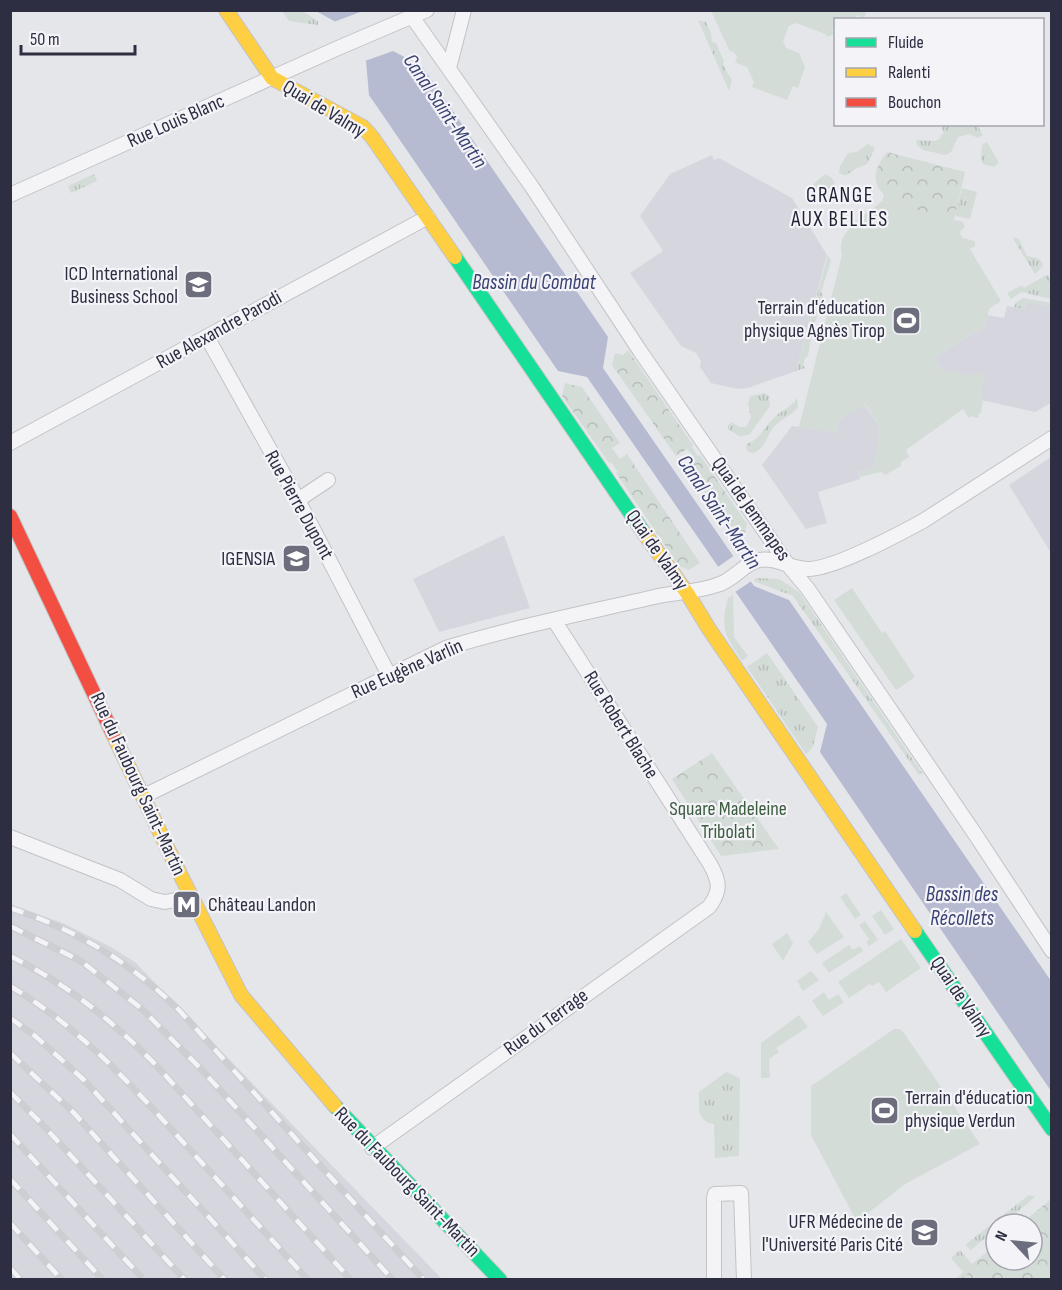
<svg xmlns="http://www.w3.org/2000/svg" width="1062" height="1290" font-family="'Sofia Sans Condensed',sans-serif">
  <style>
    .built { fill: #d6d7de }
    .grass { fill: url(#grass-tufts) }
    .park { fill: url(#park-crowns) }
    .garden { fill: #d4dcd7 }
    .water { fill: #b7bbd2 }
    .pier { fill: #e5e6ea }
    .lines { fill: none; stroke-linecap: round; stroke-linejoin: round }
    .street-casing { stroke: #c2c3c6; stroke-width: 16 }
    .fast-casing { stroke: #c2c3c6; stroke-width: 16 }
    .slow-casing { stroke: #c2c3c6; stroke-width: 16 }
    .jam-casing { stroke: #c2c3c6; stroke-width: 16 }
    .street { stroke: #f4f4f6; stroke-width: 14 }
    .fast { stroke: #16e098; stroke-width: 14 }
    .slow { stroke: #ffcf43; stroke-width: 14 }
    .jam { stroke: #f24e42; stroke-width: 14 }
    .rail-casing { stroke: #cdced1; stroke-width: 7 }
    .rail { stroke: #f4f4f8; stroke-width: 4.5; stroke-dasharray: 14; stroke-linecap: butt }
    .labels { text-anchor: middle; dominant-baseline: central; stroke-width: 4.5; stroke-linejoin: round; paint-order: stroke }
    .street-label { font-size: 20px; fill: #2d2e42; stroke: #f4f4f8 }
    .poi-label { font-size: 20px; fill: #2d2e42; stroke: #f4f4f8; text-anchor: end }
    .park-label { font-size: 20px; fill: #3c5c3f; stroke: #f4f4f8 }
    .water-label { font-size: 21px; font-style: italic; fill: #3a4272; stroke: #f4f4f8 }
    .neighbourhood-label { font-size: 21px; letter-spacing: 1.5px; fill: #1f2033; stroke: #f4f4f8 }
  </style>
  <defs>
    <pattern id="grass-tufts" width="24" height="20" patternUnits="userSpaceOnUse" patternTransform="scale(1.5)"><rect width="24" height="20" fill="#d4dcd7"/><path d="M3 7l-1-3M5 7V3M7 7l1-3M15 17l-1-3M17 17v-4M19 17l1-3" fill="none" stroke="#b6bdba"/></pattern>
    <pattern id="park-crowns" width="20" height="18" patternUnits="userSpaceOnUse" patternTransform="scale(1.5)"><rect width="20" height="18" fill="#d4dcd7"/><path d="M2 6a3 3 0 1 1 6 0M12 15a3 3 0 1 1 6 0" fill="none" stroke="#b6bdba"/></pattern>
  </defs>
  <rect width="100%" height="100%" fill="#e5e6ea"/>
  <path class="built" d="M712,155L714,160L719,158L792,198L827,255L796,371L748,388L738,389L711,383L700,367L701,361L696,353L681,346L630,273L663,251L640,216L670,174Z
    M1029,302L1051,307V403L1035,412L981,400V389L974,377L942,370L934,358L985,326L987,315L1004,318L1007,306L1024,309L1025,305Z
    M864,404L880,427L875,467L858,472L860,479L818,492L827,523L806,529L762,465L792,426L837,432L839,420Z
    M1051,457V553L1009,485Z
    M504,535L530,608L439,632L413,579Z
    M10,904L65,924L111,947L135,962L442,1279H11Z"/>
  <path class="grass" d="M282,11H302L318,21V25L289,21Z
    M698,20L706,22L711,33L712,42L716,43L724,61L723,64C725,71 729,74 732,80L729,91Z
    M946,125H977L983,135L978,138L969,134L958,137L951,152L946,155L923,150L917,145L916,140L935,141L941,138L940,136L944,133L941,128Z
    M987,142L999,163L994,167L983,164L981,159L982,145Z
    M868,144L875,148L867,164C863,166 859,167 855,169C848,173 848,178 839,173L840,166L848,153L857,152Z
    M94,174L97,181L71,193L68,186Z
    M826,174L832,178L835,184L809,205L805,202C805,192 817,179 826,174Z
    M962,188L977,192L970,219L955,216Z
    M1012,237L1019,239L1027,256C1035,258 1041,256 1043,266L1035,274Z
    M828,255L831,261L821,292L823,295L818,308L816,321L814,322C812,334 810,344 808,356L805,358L803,365L805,368L796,371Z
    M1046,275L1051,276V299L1022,292L1011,299L1007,293L1022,285L1024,288Z
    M1023,298L1051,303V307L1029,302L1025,305L1024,309L1014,307L1015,303Z
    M765,393L769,396L770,406L749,435L739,436L728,429V426L731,422L740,427H746L751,418L748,404L750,396Z
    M797,399L798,407C792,416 782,418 775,426C764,437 770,443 754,453L748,452L746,448L747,444C761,439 766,423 778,414C785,409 791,406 797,399Z
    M756,578L779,579L799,592L922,773L919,775L793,596L756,582L754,580Z
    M767,653L818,727L813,747L806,754L747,667Z
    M726,1072L740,1078L739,1156L715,1158L714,1124C696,1121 699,1107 699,1092Z
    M1029,1195L1035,1197L1008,1220L1003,1215Z
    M994,1222L996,1229L971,1250L965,1245Z
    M996,1245L994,1279L955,1280L963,1272L951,1258L960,1250L972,1264Z"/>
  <path class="park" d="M887,152L965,172L954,220L882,201L884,194C869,181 877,165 887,152Z
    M628,350L693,445L692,447L698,456L700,455L747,524L745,533L734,540L684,466L692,460L690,457L692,455L687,449L676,456L612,365L615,353L623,355Z
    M565,383L582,387L620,443L612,448L620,459L627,454L700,563L689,570L679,566L616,473L618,472L611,462L609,463L562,396Z
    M712,753L779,849L721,856L672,779Z
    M1051,1199V1279H960L975,1268L972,1264L996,1245V1260H1032V1224H1021Z"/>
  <path class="garden" d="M711,11H867L864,18L857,15L855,19L836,20L835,29L832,30L834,34L827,37L825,34L796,23L789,26L783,41L786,48L799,53L805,67L798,88L793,86L787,100L752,87L754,82L747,67L734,62L736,61L737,56L732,51L730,52Z
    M882,201L963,222L965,227L959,232L963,238L975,241V246L970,249L1001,301L989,309L985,326L934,358L942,370L974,376L975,373L984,375L981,389L983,392L981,400L983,401L981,412L978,415L979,417L976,418L973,416L969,418L963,409L906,450L909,457L901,462V466L885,475L881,472L860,477L858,472L875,467L880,427L865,404L839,420L837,433L799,427L842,255C834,232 867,214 882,201Z
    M852,588L882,633L885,631L915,677L896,690L834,600Z
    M733,595L734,637L748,656L742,661C725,636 720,628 728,598Z
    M846,893L861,915L855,919L840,897Z
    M881,910L894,929L885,935L872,916Z
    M826,912L844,937L817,954L808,942L819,929Z
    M865,921L878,940L869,946L866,942L869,939L859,925Z
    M787,933L793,943L783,961L772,944Z
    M901,939L921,968L886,992L879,982L872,986L870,984L849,998L838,982Z
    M849,945L853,950L860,946L863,951L829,973L822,963Z
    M811,971L819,980L803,991L797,981Z
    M824,992L829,1000L838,994L844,1002L823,1016L812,1001Z
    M799,1015L808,1027L776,1048L779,1052L769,1059L770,1078H761V1043Z
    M894,1029H900L904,1033L980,1144L905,1184L857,1222L811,1135V1086Z"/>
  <path class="water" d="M316,11H368L393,51L422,66L608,337L603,368L754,586L789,600L1051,981V1091L820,752L827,724L587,377L558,371L369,95L366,61L334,21Z"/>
  <path class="pier" d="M371,10L396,50L362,62L331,23L363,11Z
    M735,555L753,580L732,594L715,569Z"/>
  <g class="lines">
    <defs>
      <path id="street" d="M413,18L532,187L640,351L788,565L808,589L973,831L1052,951
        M449,68L464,10
        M10,195L338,48L427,10
        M207,337L298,500L389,675
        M10,443L428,217
        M298,500L328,480
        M144,796L446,648C514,627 585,613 654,597C675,592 697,592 717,585C732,581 742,566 756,561C774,555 792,570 810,569C838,567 897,535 923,521L1052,438
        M10,837L120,880L151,899L165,902L191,897
        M372,1148L709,907C721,891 720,882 710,864L554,620
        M714,1280V1198L715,1194L741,1193L744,1280"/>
      <path id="fast" d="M455,257L644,533
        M915,931L1052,1129
        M335,1106L500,1280"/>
      <path id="slow" d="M226,10L272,78L363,127L372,137L455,257
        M644,533L687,593L709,629L915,931
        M113,734L180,874L241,995L335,1106"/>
      <path id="jam" d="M10,516L113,734"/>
    </defs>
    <use href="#street" class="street-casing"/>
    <use href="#fast" class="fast-casing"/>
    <use href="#slow" class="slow-casing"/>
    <use href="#jam" class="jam-casing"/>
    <use href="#street" class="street"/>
    <use href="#fast" class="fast"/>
    <use href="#slow" class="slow"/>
    <use href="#jam" class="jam"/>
    <defs>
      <path id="rail" d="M10,908C75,929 130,962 179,1010L424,1280
        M10,926L81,961L142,1009L200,1068L393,1280
        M10,956C67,984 110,1019 155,1064L351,1280
        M10,986C80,1028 128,1081 182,1141C224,1187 266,1233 308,1280
        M10,1018L34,1035L84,1080L266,1280
        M10,1053L74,1113L225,1280
        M10,1092L41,1123L185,1280
        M10,1134L144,1280
        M10,1179L103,1280
        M10,1223L62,1280
        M10,1268L21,1280"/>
    </defs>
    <use href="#rail" class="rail-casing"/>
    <use href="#rail" class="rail"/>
  </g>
  <defs>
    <symbol id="university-square" viewBox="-11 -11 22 22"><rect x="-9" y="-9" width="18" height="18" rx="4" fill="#6d6e7d" stroke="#f4f4f8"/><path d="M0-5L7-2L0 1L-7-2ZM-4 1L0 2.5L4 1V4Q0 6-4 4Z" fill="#fff"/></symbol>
    <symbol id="stadium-square" viewBox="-11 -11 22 22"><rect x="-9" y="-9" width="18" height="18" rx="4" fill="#6d6e7d" stroke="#f4f4f8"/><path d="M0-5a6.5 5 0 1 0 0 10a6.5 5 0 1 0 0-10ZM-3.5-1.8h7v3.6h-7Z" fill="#fff"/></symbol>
    <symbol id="metro-square" viewBox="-11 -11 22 22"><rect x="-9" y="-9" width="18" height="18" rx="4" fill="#6d6e7d" stroke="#f4f4f8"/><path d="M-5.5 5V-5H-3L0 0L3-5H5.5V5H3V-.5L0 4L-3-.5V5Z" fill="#fff"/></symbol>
  </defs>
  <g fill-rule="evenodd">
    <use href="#university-square" x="182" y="268" width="33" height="33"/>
    <use href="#stadium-square" x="890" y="304" width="33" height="33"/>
    <use href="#university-square" x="280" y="542" width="33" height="33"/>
    <use href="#metro-square" x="170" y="888" width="33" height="33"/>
    <use href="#stadium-square" x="868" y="1094" width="33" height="33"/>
    <use href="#university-square" x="908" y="1216" width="33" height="33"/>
  </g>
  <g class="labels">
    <g class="street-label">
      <text transform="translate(324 109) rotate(31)">Quai de Valmy</text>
      <text transform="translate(176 121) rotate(-24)">Rue Louis Blanc</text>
      <text transform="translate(219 330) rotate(-29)">Rue Alexandre Parodi</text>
      <text transform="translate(299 505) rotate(61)">Rue Pierre Dupont</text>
      <text transform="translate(751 509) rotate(55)">Quai de Jemmapes</text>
      <text transform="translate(657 550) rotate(55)">Quai de Valmy</text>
      <text transform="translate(407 669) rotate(-24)">Rue Eugène Varlin</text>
      <text transform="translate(621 725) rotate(58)">Rue Robert Blache</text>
      <text transform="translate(138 784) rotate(65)">Rue du Faubourg Saint-Martin</text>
      <text transform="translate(961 997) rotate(56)">Quai de Valmy</text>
      <text transform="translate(546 1022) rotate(-36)">Rue du Terrage</text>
      <text transform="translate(407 1182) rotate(46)">Rue du Faubourg Saint-Martin</text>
    </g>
    <g class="poi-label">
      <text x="178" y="274">ICD International<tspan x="178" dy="23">Business School</tspan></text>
      <text x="885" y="308">Terrain d'éducation<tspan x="885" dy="23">physique Agnès Tirop</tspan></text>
      <text x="275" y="559">IGENSIA</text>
      <text x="208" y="905" text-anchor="start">Château Landon</text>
      <text x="905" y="1098" text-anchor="start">Terrain d'éducation<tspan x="905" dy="23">physique Verdun</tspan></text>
      <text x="903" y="1222">UFR Médecine de<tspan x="903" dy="23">l'Université Paris Cité</tspan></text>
    </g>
    <g class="park-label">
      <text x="728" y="809">Square Madeleine<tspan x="728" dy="23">Tribolati</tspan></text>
    </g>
    <g class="water-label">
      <text transform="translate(445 111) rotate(56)">Canal Saint-Martin</text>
      <text x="534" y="282">Bassin du Combat</text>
      <text transform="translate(719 512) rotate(56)">Canal Saint-Martin</text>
      <text x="962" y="894">Bassin des<tspan x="962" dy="24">Récollets</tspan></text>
    </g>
    <g class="neighbourhood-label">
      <text x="840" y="195">GRANGE<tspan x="840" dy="24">AUX BELLES</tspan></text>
    </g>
  </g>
  <rect width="1062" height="1290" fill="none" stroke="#2d2e42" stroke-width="24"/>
  <rect x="834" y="18" width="210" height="108" fill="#f4f4f8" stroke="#a4a5af" stroke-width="1.5"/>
  <rect x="846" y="38" width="30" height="9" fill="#16e098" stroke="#a4a5af" stroke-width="1.5"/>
  <text x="888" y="48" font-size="18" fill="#2d2e42">Fluide</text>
  <rect x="846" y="68" width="30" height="9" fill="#ffcf43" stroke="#a4a5af" stroke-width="1.5"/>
  <text x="888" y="78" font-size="18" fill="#2d2e42">Ralenti</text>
  <rect x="846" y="98" width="30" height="9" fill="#f24e42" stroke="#a4a5af" stroke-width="1.5"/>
  <text x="888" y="108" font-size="18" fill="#2d2e42">Bouchon</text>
  <g transform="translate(1014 1242) rotate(296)"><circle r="28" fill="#f4f4f8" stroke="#a4a5af" stroke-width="1.5"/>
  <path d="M0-4.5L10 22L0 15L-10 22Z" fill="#6d6e7d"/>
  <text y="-9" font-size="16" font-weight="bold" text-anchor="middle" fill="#2d2e42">N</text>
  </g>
  <path d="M21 45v9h114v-9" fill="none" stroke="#2d2e42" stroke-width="3"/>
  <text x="30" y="45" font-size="18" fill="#2d2e42" stroke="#f4f4f8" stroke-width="4.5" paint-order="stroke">50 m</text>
</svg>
